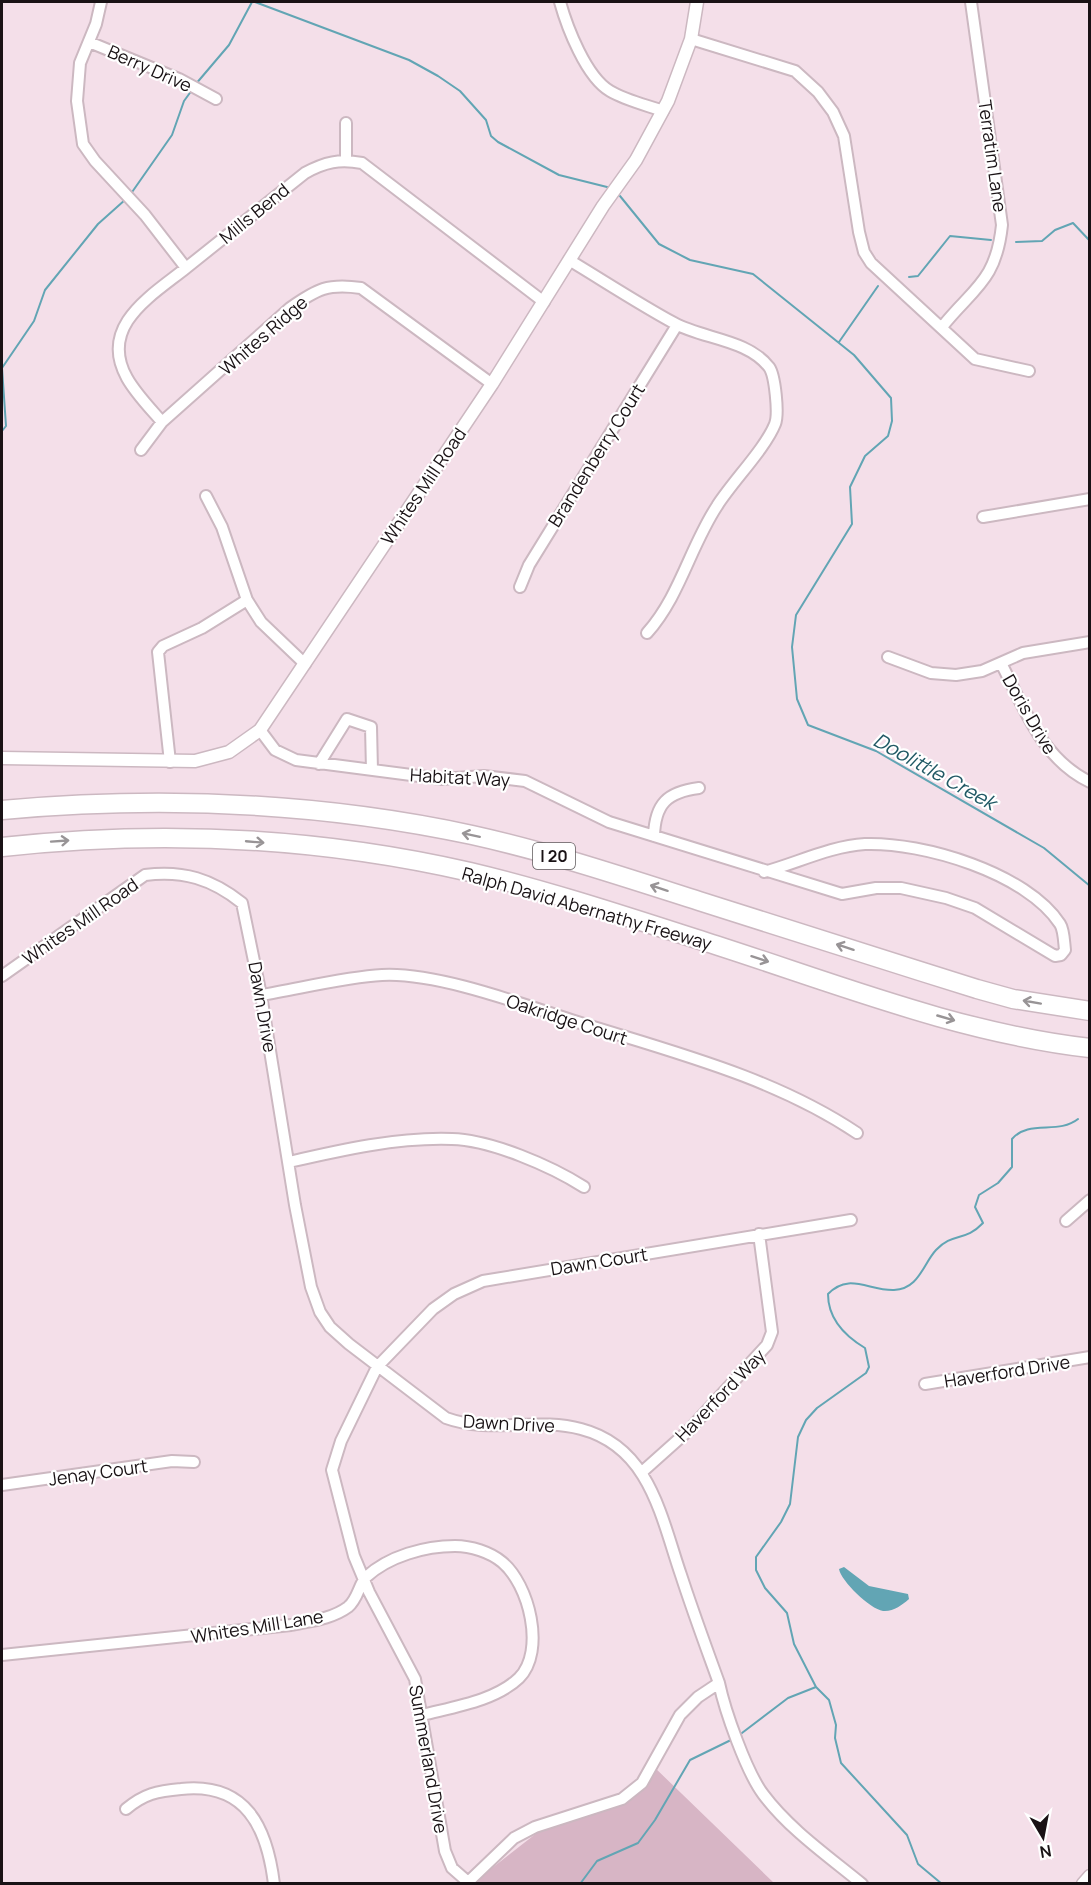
<svg xmlns="http://www.w3.org/2000/svg" width="1091" height="1885" font-family="Manrope,sans-serif">
  <style>
    .green { fill: #d7b5c5 }
    .water { fill: #62a5b4 }
    .lines { fill: none; stroke-linecap: round; stroke-linejoin: round }
    .stream { stroke: #62a5b4; stroke-width: 2 }
    .minor-casing { stroke: #ccb8c1; stroke-width: 14 }
    .tertiary-casing { stroke: #ccb8c1; stroke-width: 15 }
    .motorway-casing { stroke: #ccb8c1; stroke-width: 21 }
    .minor { stroke: #fff; stroke-width: 10 }
    .tertiary { stroke: #fff; stroke-width: 12 }
    .motorway { stroke: #fff; stroke-width: 18 }
    .oneway { stroke: #989496 }
    .labels { text-anchor: middle; dominant-baseline: central; stroke-width: 4.5; stroke-linejoin: round; paint-order: stroke }
    .shield { fill: #fff; stroke: #5e595b; stroke-width: 1.5 }
    .shield-label { font-size: 16px; font-weight: bold; fill: #191215 }
    .street-label { font-size: 18px; fill: #191215; stroke: #fff }
    .water-label { font-size: 20px; font-style: italic; fill: #215965; stroke: #fff }
  </style>
  <rect width="100%" height="100%" fill="#f4dfe9"/>
  <path class="green" d="M651,1764L774,1883L456,1884L483,1875L547,1825L614,1806Z"/>
  <path class="water" d="M844,1567L869,1586L908,1594L909,1599C902,1605 893,1612 883,1611C870,1609 841,1581 839,1569Z"/>
  <g class="lines">
    <path class="stream" d="M255,2L409,60L438,76L460,91L486,120L491,136L498,142L559,175L607,187
      M195,85L229,45L252,2
      M130,195L172,135L184,101L192,90
      M620,196L659,244L690,260L753,274L854,355L891,398L892,421L888,436L865,456L850,487L852,524L796,615L792,647L797,699L808,725L876,751L1044,848L1090,886
      M1016,242L1042,241L1055,230L1073,223L1090,241
      M909,277L918,276L950,236L991,240
      M839,342L878,286
      M2,431L6,426L2,368L34,321L45,290L98,224L126,199
      M738,1736L788,1698L816,1687
      M580,1884L597,1861L638,1843L655,1820L690,1760L733,1739
      M942,1884L918,1864L907,1835L841,1763L835,1738L836,1725L829,1700L816,1687L794,1644L787,1613L765,1588L756,1570V1557L781,1522L790,1504L798,1437L806,1420L817,1408L866,1373L869,1367L865,1348C845,1336 828,1318 828,1294C849,1272 869,1291 894,1290C919,1289 923,1264 936,1250C953,1232 965,1242 983,1223L975,1207L979,1195L998,1183L1012,1167V1139C1029,1119 1058,1135 1078,1119"/>
    <defs>
      <path id="minor" d="M101,2L96,24L80,63L77,101L83,144L95,161L145,215L186,268L305,173C325,162 339,159 362,163L544,302
        M560,2C567,27 586,77 610,91C625,100 646,105 663,111
        M691,39L795,71L818,92L833,112L844,136L859,232L864,252L871,263L975,359L1029,371
        M89,42L179,79L216,99
        M346,160V123
        M569,260C604,281 639,304 674,323C703,339 747,339 769,367C775,375 779,414 775,424C765,449 732,482 717,506C690,547 680,596 647,633
        M186,268C151,296 98,326 127,378C136,394 150,408 162,422L290,308C317,289 328,283 361,288L492,384
        M942,327C973,288 996,282 1002,225L971,2
        M141,450L162,422
        M206,496L222,527L247,600L261,622L305,664
        M983,517L1090,499
        M520,587L529,565L677,325
        M888,657L931,673L956,675L982,671L1023,653L1090,642
        M1001,663C1024,708 1042,759 1090,782
        M260,730L275,750L296,760L442,779L484,776L525,781L609,822L842,894L876,888H901L946,898L975,908L1055,956L1061,955L1065,950C1064,942 1064,930 1060,924C1027,873 923,842 865,844C831,846 797,863 764,872
        M170,762L158,652L163,646L202,628L247,600
        M319,764L347,719L371,727L372,770
        M654,836C655,804 667,792 699,788
        M2,976L145,875C183,870 212,879 242,903L261,995L295,1205L311,1287L320,1312L330,1327L349,1344L446,1418C490,1434 537,1417 581,1429C650,1447 661,1517 681,1575C693,1612 706,1647 719,1683C725,1711 746,1771 763,1794C789,1829 828,1856 862,1884
        M261,995C298,989 345,977 382,975C435,972 519,1003 571,1020C669,1051 772,1076 857,1133
        M289,1162C341,1150 398,1137 452,1139C491,1140 551,1166 584,1187
        M1066,1221L1090,1200
        M925,1384L1090,1357
        M642,1472L689,1430L767,1345L772,1332L759,1234
        M2,1485L172,1461L194,1462
        M2,1655L291,1625C310,1621 332,1619 348,1607C358,1599 359,1584 366,1577C389,1556 425,1546 455,1546C471,1546 490,1552 502,1562C529,1584 546,1651 519,1678C495,1701 453,1707 422,1715
        M126,1809C144,1794 157,1791 181,1789C246,1782 267,1827 274,1884
        M468,1882L452,1868L445,1851L415,1679L369,1592L354,1556L332,1470L341,1441L377,1367L433,1309L454,1294L483,1281L851,1220
        M466,1884L514,1838L535,1827L622,1799L642,1783L680,1715L698,1697L719,1683"/>
      <path id="tertiary" d="M2,758L195,761L229,752L260,730L492,384L603,206L636,160L668,101L691,39L697,2
        M1083,1884L1090,1876"/>
      <path id="motorway" d="M2,810C158,796 318,802 472,835C549,852 624,877 699,901C791,930 884,960 977,989L1013,999L1090,1011
        M2,847C157,830 317,837 470,872C550,891 628,917 706,942C832,982 958,1033 1090,1048"/>
    </defs>
    <use href="#minor" class="minor-casing"/>
    <use href="#tertiary" class="tertiary-casing"/>
    <use href="#motorway" class="motorway-casing"/>
    <use href="#minor" class="minor"/>
    <use href="#tertiary" class="tertiary"/>
    <use href="#motorway" class="motorway"/>
  </g>
  <defs><path id="oneway-shaft" d="M-6 0H5M1.5-3L5.5 0L1.5 3" fill="none" stroke-width="1.6" stroke-linecap="round" stroke-linejoin="round" transform="scale(1.5)"/></defs>
  <g class="oneway">
    <use href="#oneway-shaft" transform="translate(471 835) rotate(-168)"/>
    <use href="#oneway-shaft" transform="translate(60 841) rotate(-4)"/>
    <use href="#oneway-shaft" transform="translate(255 842) rotate(5)"/>
    <use href="#oneway-shaft" transform="translate(659 888) rotate(-162)"/>
    <use href="#oneway-shaft" transform="translate(845 947) rotate(-162)"/>
    <use href="#oneway-shaft" transform="translate(760 959) rotate(18)"/>
    <use href="#oneway-shaft" transform="translate(1032 1002) rotate(-170)"/>
    <use href="#oneway-shaft" transform="translate(946 1018) rotate(16)"/>
  </g>
  <g class="labels">
    <rect class="shield" x="533" y="843" width="42" height="26" rx="4.5"/>
    <g class="shield-label">
      <text x="554" y="856">I 20</text>
    </g>
    <g class="street-label">
      <text transform="translate(150 68) rotate(24)">Berry Drive</text>
      <text transform="translate(993 156) rotate(82)">Terratim Lane</text>
      <text transform="translate(254 213) rotate(-39)">Mills Bend</text>
      <text transform="translate(263 335) rotate(-41)">Whites Ridge</text>
      <text transform="translate(596 455) rotate(-58)">Brandenberry Court</text>
      <text transform="translate(423 486) rotate(-56)">Whites Mill Road</text>
      <text transform="translate(1030 714) rotate(60)">Doris Drive</text>
      <text transform="translate(460 777) rotate(3)">Habitat Way</text>
      <text transform="translate(587 908) rotate(16)">Ralph David Abernathy Freeway</text>
      <text transform="translate(80 921) rotate(-35)">Whites Mill Road</text>
      <text transform="translate(263 1007) rotate(80)">Dawn Drive</text>
      <text transform="translate(567 1019) rotate(18)">Oakridge Court</text>
      <text transform="translate(599 1261) rotate(-9)">Dawn Court</text>
      <text transform="translate(1007 1371) rotate(-9)">Haverford Drive</text>
      <text transform="translate(720 1395) rotate(-46)">Haverford Way</text>
      <text transform="translate(509 1423) rotate(3)">Dawn Drive</text>
      <text transform="translate(98 1472) rotate(-8)">Jenay Court</text>
      <text transform="translate(257 1626) rotate(-9)">Whites Mill Lane</text>
      <text transform="translate(429 1759) rotate(80)">Summerland Drive</text>
    </g>
    <g class="water-label">
      <text transform="translate(935 771) rotate(29)">Doolittle Creek</text>
    </g>
  </g>
  <rect width="1091" height="1885" fill="none" stroke="#191215" stroke-width="6"/>
  <g transform="translate(1043 1837) rotate(170)" stroke="#ffffff" stroke-width="4.5" paint-order="stroke">
  <path d="M0-4.5L10 22L0 15L-10 22Z" fill="#191215"/>
  <text y="-9" font-size="16" font-weight="bold" text-anchor="middle" fill="#191215">N</text>
  </g>
</svg>
